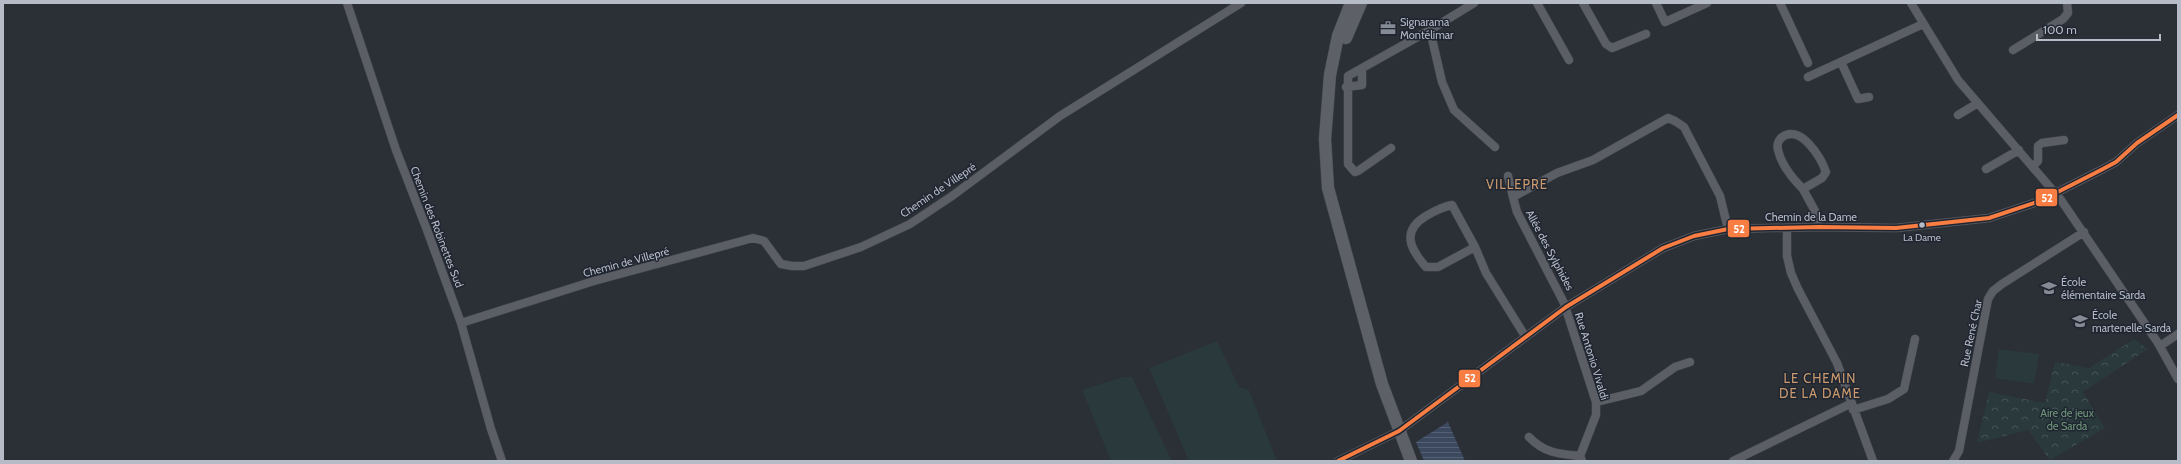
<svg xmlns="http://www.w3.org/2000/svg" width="2181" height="464" font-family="Cabin,sans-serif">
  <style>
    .grass { fill: #29393c }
    .park { fill: url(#park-crowns) }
    .water { fill: url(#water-rules) }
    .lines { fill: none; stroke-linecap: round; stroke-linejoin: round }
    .minor-casing { stroke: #474a50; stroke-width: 9 }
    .primary-casing { stroke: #464a50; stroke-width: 13 }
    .minor { stroke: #5b5e65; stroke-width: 8 }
    .primary { stroke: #5d6167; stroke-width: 12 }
    .bus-1-casing { stroke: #1f2631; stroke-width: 7 }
    .bus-1 { stroke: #f77d43; stroke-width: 4 }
    .bus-dot { fill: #b6bcc7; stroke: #1f2631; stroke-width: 1.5 }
    .labels { text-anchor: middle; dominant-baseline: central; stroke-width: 3; stroke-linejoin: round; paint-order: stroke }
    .bus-label { font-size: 10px; fill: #b6bcc7; stroke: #1f2631 }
    .poi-label { font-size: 11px; fill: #b6bcc7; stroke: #1f2631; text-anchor: start }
    .street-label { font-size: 11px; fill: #b6bcc7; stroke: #1f2631 }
    .park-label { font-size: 11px; fill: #6f9579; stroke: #1f2631 }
    .quarter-label { font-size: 13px; letter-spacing: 1px; fill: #ca996d; stroke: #1f2631 }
    .line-badge { stroke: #1f2631; stroke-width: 1.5 }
    .badge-label { font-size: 11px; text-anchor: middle; font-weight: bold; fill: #fff }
  </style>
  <defs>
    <pattern id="park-crowns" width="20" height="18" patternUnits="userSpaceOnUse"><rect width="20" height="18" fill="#29393c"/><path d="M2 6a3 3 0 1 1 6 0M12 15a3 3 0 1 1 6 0" fill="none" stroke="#465457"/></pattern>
    <pattern id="water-rules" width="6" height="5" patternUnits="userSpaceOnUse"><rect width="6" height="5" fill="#3b485e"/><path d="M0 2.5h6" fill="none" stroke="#556074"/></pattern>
  </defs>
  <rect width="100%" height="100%" fill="#2b2f36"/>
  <path class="grass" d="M1217,341L1239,387L1249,390L1277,461H1189L1149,368Z
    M1999,349L2039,354L2034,384L1995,378Z
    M1123,377H1132L1172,461H1111L1082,390Z"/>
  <path class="park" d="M2134,339L2148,349L2083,392L2105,428L2050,460L2028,430L1977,443L1989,392L2045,403L2055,362L2089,368Z"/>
  <path class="water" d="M1448,422L1465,461H1424L1416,442Z"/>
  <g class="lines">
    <defs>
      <path id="minor" d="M347,3L396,150L427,230L461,323L491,429L502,461
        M1537,3L1569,60
        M1583,3L1606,44L1612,48L1646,34
        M1656,3L1665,22L1707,3
        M1780,3L1808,63
        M1911,3L1958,80L2061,200L2158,343L2178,379
        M1430,30L1442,82L1454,110L1495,147
        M2013,50L2063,19L2068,13L2067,3
        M1841,62L1858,99L1869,97
        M1808,77L1923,24
        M1346,87L1362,85V68
        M1958,115L1978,103
        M1391,148L1358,171L1355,172L1348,164V76L1430,30L1474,3
        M2033,166L2038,161V146L2042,143L2064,140
        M1986,169L2019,150
        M1508,176L1513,197
        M1803,189C1793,179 1781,164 1778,150C1777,146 1778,141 1781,138C1800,122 1821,158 1826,172L1822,178L1803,189L1816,213L1819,227
        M1787,228V256L1791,273L1798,289L1837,363L1873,461
        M1475,247L1438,267H1426C1410,249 1401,231 1426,216C1435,211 1441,207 1452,205L1475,247L1486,273L1525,336
        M461,323L594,281L753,238L764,241L781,264L792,266H804L861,247L910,224L952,196L1060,116L1241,3
        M2160,346L2178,334
        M1596,402L1641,391L1675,367L1690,362
        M1853,410L1888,399L1904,389L1915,339
        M1529,437C1544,453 1559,454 1580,456
        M1338,461L1399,431L1566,307L1663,248L1694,236L1728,229L1819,227L1896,228L1989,218L2040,201L2101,170L2116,162L2137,143L2178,115
        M1582,461L1580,456L1596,415V402L1564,303L1517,212L1513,197L1557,173L1593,160L1668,118L1675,121L1684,127L1720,196L1728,229
        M1733,461L1852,403
        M1953,461L1959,451L1988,299L1993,291L2002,284L2084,232"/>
      <path id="primary" d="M1351,3L1338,36L1330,75L1325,139L1328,188L1382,384L1411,461
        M1346,38L1361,3"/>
    </defs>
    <use href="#minor" class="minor-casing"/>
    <use href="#primary" class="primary-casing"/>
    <use href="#minor" class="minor"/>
    <use href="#primary" class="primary"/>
    <defs>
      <path id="bus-1" d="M1338,461L1399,431L1566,307L1663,248L1694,236L1728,229L1819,227L1896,228L1989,218L2040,201L2101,170L2116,162L2137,143L2178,115"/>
    </defs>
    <use href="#bus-1" class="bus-1-casing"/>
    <use href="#bus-1" class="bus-1"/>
  </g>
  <defs>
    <symbol id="office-bare" viewBox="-9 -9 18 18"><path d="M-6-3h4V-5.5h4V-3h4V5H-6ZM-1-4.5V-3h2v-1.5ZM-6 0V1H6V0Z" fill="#858b94" stroke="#1f2631" stroke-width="2.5" paint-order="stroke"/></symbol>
    <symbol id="school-bare" viewBox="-9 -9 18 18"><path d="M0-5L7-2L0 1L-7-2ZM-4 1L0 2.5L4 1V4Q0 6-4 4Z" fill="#858b94" stroke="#1f2631" stroke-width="2.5" paint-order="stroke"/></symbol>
  </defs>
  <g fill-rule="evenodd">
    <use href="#office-bare" x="1377" y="17" width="22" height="22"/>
    <use href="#school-bare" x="2038" y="277" width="22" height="22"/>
    <use href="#school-bare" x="2069" y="310" width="22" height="22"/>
  </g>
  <circle class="bus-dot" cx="1922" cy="225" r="3.5"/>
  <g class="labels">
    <g class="bus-label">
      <text x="1922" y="237">La Dame</text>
    </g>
    <g class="poi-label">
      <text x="1400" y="22">Signarama<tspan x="1400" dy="13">Montélimar</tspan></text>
      <text x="2061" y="282">École<tspan x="2061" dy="13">élémentaire Sarda</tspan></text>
      <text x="2092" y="315">École<tspan x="2092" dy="13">martenelle Sarda</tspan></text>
    </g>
    <g class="street-label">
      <text transform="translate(938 190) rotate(-34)">Chemin de Villepré</text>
      <text x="1811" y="217">Chemin de la Dame</text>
      <text transform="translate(437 227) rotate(69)">Chemin des Robinettes Sud</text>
      <text transform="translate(1550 250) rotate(62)">Allée des Sylphides</text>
      <text transform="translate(626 262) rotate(-15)">Chemin de Villepré</text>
      <text transform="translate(1971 333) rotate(-78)">Rue René Char</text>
      <text transform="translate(1592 356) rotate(73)">Rue Antonio Vivaldi</text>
    </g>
    <g class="park-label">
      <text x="2067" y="413">Aire de jeux<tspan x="2067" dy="13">de Sarda</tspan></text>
    </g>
    <g class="quarter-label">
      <text x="1517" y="184">VILLEPRE</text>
      <text x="1820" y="378">LE CHEMIN<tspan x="1820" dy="15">DE LA DAME</tspan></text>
    </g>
  </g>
  <g class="line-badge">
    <rect x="2035" y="188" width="23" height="19" rx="4" fill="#f77d43"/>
    <rect x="1727" y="219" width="23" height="19" rx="4" fill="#f77d43"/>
    <rect x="1458" y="369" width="23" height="19" rx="4" fill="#f77d43"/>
  </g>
  <g class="badge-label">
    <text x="2047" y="202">52</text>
    <text x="1739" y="233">52</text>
    <text x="1470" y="382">52</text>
  </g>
  <rect width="2181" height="464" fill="none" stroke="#b6bcc7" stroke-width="8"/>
  <path d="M2037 34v6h123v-6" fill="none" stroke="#b6bcc7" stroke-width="2"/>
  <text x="2043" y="34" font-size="12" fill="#b6bcc7" stroke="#1f2631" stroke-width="3" paint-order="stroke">100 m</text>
</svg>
